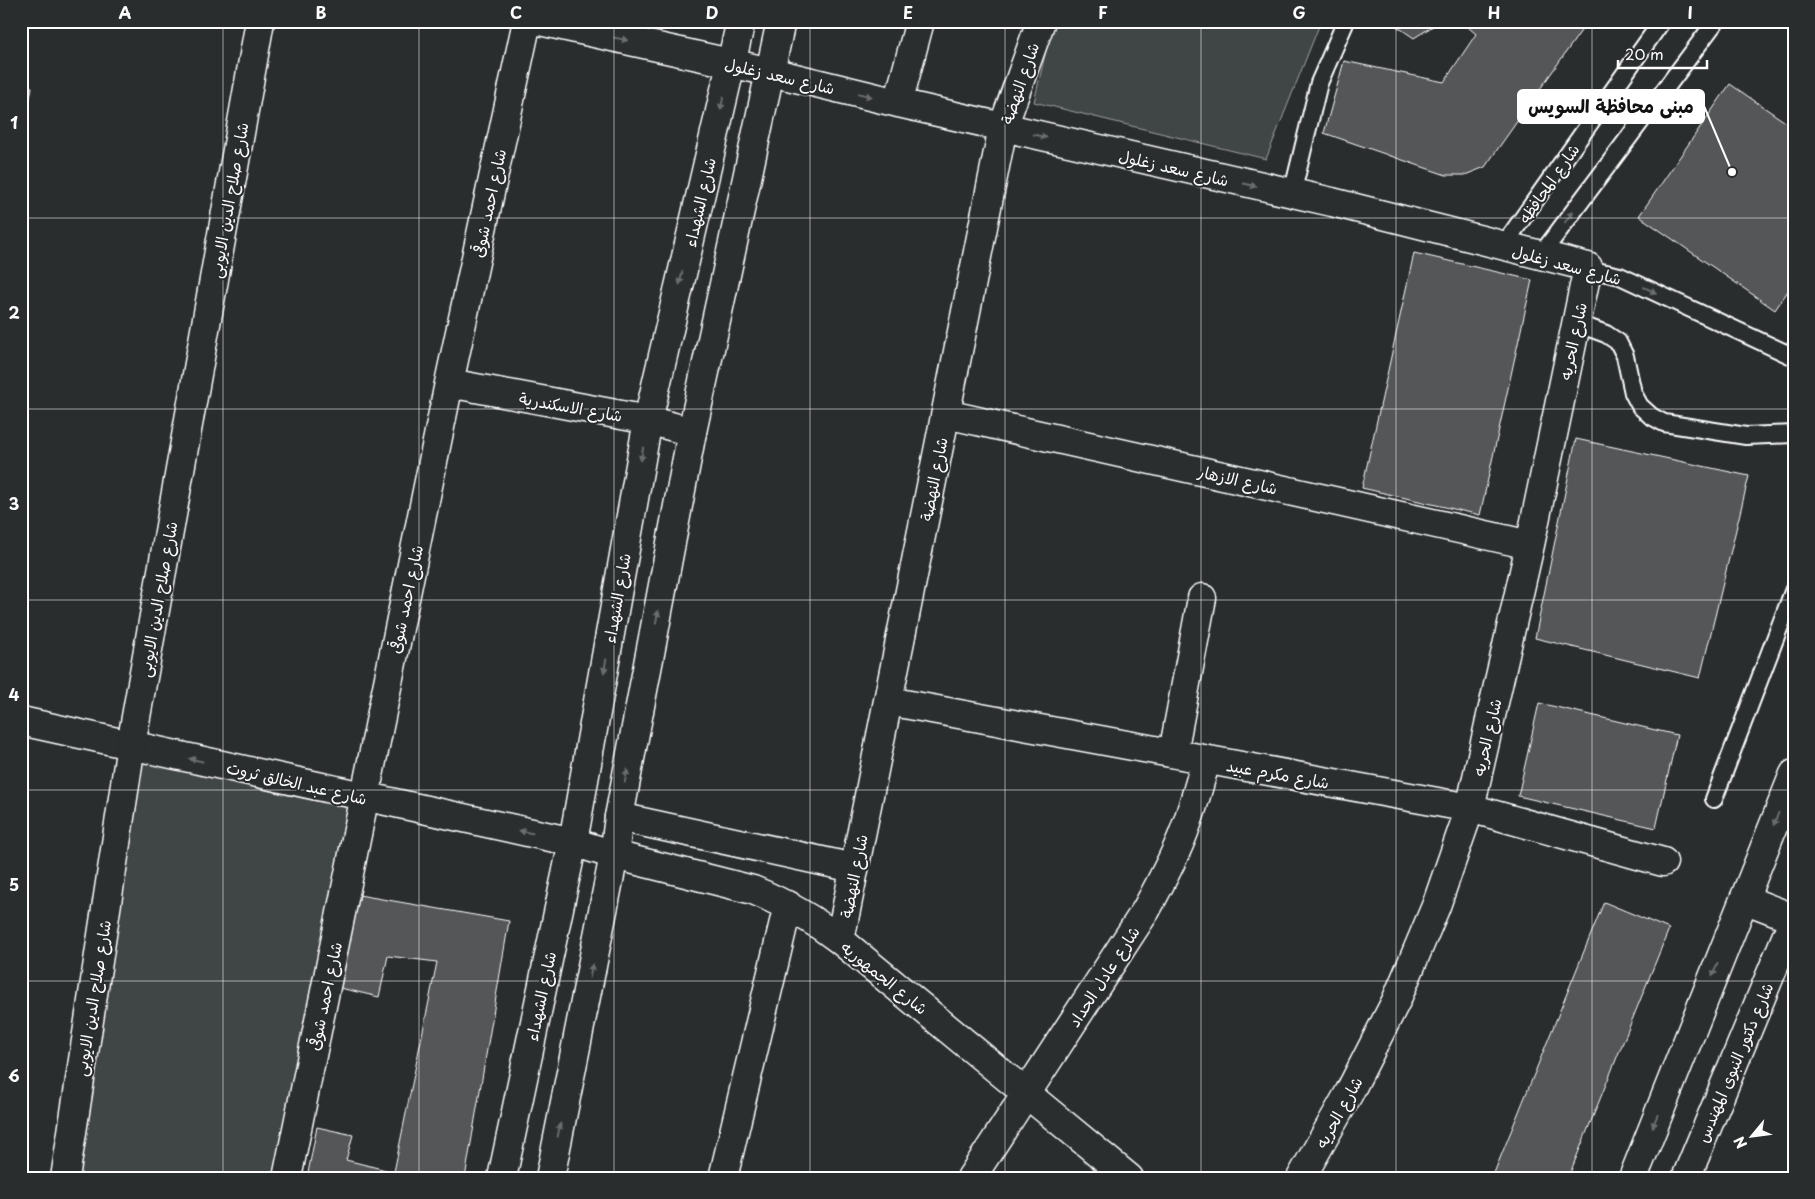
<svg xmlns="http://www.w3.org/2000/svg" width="1815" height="1199" font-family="'Playpen Sans','Playpen Sans Arabic',sans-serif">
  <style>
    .green { fill: #414445; stroke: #a0a2a2 }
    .building { fill: #555758; stroke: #fff }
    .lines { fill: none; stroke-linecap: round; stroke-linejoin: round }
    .lane-casing { stroke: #fff; stroke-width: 20 }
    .street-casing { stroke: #fff; stroke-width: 31 }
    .secondary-casing { stroke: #fff; stroke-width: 31 }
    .lane { stroke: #2a2d2e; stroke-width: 16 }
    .street { stroke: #2a2d2e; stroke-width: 28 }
    .secondary { stroke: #2a2d2e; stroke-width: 28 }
    .oneway { fill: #6a6c6d }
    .grid { fill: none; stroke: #fff; stroke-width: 1; stroke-opacity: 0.55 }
    .labels { text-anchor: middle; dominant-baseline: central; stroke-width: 4; stroke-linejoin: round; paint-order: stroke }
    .street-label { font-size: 16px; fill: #fff; stroke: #2a2d2e }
    .leader { fill: none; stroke: #fff; stroke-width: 2 }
    .callout-dot { fill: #fff; stroke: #2a2d2e; stroke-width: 2 }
    .callout { fill: #fff; stroke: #fff; stroke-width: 2 }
    .callout-label { font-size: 18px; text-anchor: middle; font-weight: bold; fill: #111 }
    .neatline { fill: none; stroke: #fff; stroke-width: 2 }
    .grid-label { font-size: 16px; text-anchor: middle; font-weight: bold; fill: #fff }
  </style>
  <rect width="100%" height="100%" fill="#2a2d2e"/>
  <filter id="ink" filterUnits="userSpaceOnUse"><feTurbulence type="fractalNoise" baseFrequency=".02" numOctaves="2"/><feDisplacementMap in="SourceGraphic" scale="10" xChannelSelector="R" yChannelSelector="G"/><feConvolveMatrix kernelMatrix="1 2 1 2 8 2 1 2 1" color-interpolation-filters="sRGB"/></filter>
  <g filter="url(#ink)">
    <path class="green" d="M1053,21H1321L1266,159L1034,102Z
      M131,746L363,799L286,1178H65Z"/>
    <path class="building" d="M1389,21H1441L1414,38Z
      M1461,21H1588L1485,167L1465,175H1446L1324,133L1344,61L1444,82L1476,34Z
      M1730,84L1794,128V282L1775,310L1639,216Z
      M21,85L32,87L21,148Z
      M1414,253L1532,280L1480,515L1362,488Z
      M1576,439L1749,476L1700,678L1535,638Z
      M1539,703L1677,735L1656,828L1518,796Z
      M353,894L509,921L465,1178H307L317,1127L353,1135L346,1160L394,1172L437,962L388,956L379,997L340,988Z
      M1604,902L1669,929L1568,1178H1492Z"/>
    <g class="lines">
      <defs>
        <path id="lane" d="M1292,194L1319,83L1346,21
          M1503,246L1662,21
          M1540,256L1716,21
          M1588,267L1597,271L1620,276L1794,357
          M1576,323L1606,334L1618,342L1625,356L1633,393L1640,406L1651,416L1664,423L1746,436L1794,434
          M1714,799L1794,589"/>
        <path id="street" d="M540,21L771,72L898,103L1332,202L1588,267L1530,545L1470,808L1436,906L1396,1001L1349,1093L1301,1178
          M898,103L920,21
          M449,383L648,420L692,432
          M946,414L1530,545
          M888,701L1470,808L1663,862
          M21,721L573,842L614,855L753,890C785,903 813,919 840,940L1129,1178
          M1173,753L1202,598
          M619,817L854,868
          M840,940L1003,127L1041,21
          M287,1178L449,383L527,21
          M723,1178L788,905
          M971,1178L1146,910C1159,886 1172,862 1182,837C1192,812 1199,786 1206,760"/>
        <path id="secondary" d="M1744,899L1793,918
          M65,1178L131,745L260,21
          M502,1178L573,842L648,420L741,21
          M550,1178L614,855L619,817L692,432L781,21
          M1633,1178L1794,774
          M1686,1178L1794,918"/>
      </defs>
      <use href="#lane" class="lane-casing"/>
      <use href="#street" class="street-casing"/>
      <use href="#secondary" class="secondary-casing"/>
      <use href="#lane" class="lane"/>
      <use href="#street" class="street"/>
      <use href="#secondary" class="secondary"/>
    </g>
    <defs><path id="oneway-solid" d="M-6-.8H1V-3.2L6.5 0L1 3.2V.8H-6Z" transform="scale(1.25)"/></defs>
    <g class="oneway">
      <use href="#oneway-solid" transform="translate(621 39) rotate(12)"/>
      <use href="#oneway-solid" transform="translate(865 95) rotate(14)"/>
      <use href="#oneway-solid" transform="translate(722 103) rotate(103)"/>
      <use href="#oneway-solid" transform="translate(1040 136) rotate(13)"/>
      <use href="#oneway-solid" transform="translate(1250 185) rotate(13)"/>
      <use href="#oneway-solid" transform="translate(1569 217) rotate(-53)"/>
      <use href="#oneway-solid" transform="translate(681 278) rotate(103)"/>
      <use href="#oneway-solid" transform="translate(1650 290) rotate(25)"/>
      <use href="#oneway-solid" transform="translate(642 454) rotate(100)"/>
      <use href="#oneway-solid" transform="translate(657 617) rotate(-79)"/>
      <use href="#oneway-solid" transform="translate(605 666) rotate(100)"/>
      <use href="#oneway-solid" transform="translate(196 760) rotate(-167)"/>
      <use href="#oneway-solid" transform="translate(626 776) rotate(-79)"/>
      <use href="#oneway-solid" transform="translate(1776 819) rotate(112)"/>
      <use href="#oneway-solid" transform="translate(526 832) rotate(-168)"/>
      <use href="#oneway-solid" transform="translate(1715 970) rotate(112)"/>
      <use href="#oneway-solid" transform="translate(591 971) rotate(-79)"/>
      <use href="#oneway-solid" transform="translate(1655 1121) rotate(112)"/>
      <use href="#oneway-solid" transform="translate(559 1130) rotate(-79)"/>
    </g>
  </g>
  <path class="grid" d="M223,21V1178M419,21V1178M614,21V1178M810,21V1178M1005,21V1178M1201,21V1178M1396,21V1178M1592,21V1178M21,218H1794M21,409H1794M21,600H1794M21,790H1794M21,981H1794"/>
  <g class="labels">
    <g class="street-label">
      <text transform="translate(780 75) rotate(13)">شارع سعد زغلول</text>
      <text transform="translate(1019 83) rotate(-71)">شارع النهضة</text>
      <text transform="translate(1174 167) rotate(13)">شارع سعد زغلول</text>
      <text transform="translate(1548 183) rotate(-55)">شارع المحافظه</text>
      <text transform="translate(228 200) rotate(-80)">شارع صلاح الدين الايوبى</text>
      <text transform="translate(699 202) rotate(-77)">شارع الشهداء</text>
      <text transform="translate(488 203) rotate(-78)">شارع احمد شوقى</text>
      <text transform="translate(1567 264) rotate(15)">شارع سعد زغلول</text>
      <text transform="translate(1572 341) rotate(-78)">شارع الحريه</text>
      <text transform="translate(571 406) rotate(10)">شارع الاسكندرية</text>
      <text transform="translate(933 479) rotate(-79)">شارع النهضة</text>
      <text transform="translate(1238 479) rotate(13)">شارع الازهار</text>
      <text transform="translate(616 598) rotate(-80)">شارع الشهداء</text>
      <text transform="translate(157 599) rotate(-80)">شارع صلاح الدين الايوبى</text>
      <text transform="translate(405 599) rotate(-78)">شارع احمد شوقى</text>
      <text transform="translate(1486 737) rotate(-77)">شارع الحريه</text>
      <text transform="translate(1278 773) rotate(10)">شارع مكرم عبيد</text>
      <text transform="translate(297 782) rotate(13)">شارع عبد الخالق ثروت</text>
      <text transform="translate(853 876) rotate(-79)">شارع النهضة</text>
      <text transform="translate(1103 976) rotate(-57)">شارع عادل الحداد</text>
      <text transform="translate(885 977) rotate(39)">شارع الجمهوريه</text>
      <text transform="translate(324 996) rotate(-78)">شارع احمد شوقى</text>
      <text transform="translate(540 996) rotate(-78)">شارع الشهداء</text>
      <text transform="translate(92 998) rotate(-81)">شارع صلاح الدين الايوبى</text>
      <text transform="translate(1734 1062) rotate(-67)">شارع دكتور النبوى المهندس</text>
      <text transform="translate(1338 1112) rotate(-61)">شارع الحريه</text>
    </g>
  </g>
  <path class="leader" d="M1732 172L1704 106"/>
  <circle class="callout-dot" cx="1732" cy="172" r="5"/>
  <rect class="callout" x="1518" y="90" width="186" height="33" rx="5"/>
  <g class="callout-label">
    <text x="1611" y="113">مبنى محافظة السويس</text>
  </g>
  <rect width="1815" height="1199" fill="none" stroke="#2a2d2e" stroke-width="55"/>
  <g transform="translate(1752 1136) rotate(241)" stroke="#2a2d2e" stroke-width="4" paint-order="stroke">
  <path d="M0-4L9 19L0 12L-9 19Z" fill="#ffffff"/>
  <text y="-8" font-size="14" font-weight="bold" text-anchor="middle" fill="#ffffff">N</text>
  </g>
  <path d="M1618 60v8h89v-8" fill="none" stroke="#ffffff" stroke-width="2.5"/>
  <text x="1625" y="60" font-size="15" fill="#ffffff" stroke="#2a2d2e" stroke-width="4" paint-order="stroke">20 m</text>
  <rect x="28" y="28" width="1760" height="1144" class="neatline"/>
  <g class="grid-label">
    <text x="125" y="19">A</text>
    <text x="321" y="19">B</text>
    <text x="516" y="19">C</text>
    <text x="712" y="19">D</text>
    <text x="908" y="19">E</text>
    <text x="1103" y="19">F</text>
    <text x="1299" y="19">G</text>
    <text x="1494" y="19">H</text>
    <text x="1690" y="19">I</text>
    <text x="14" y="129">1</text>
    <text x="14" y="319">2</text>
    <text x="14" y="510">3</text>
    <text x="14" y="701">4</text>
    <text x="14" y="891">5</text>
    <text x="14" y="1082">6</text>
  </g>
</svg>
